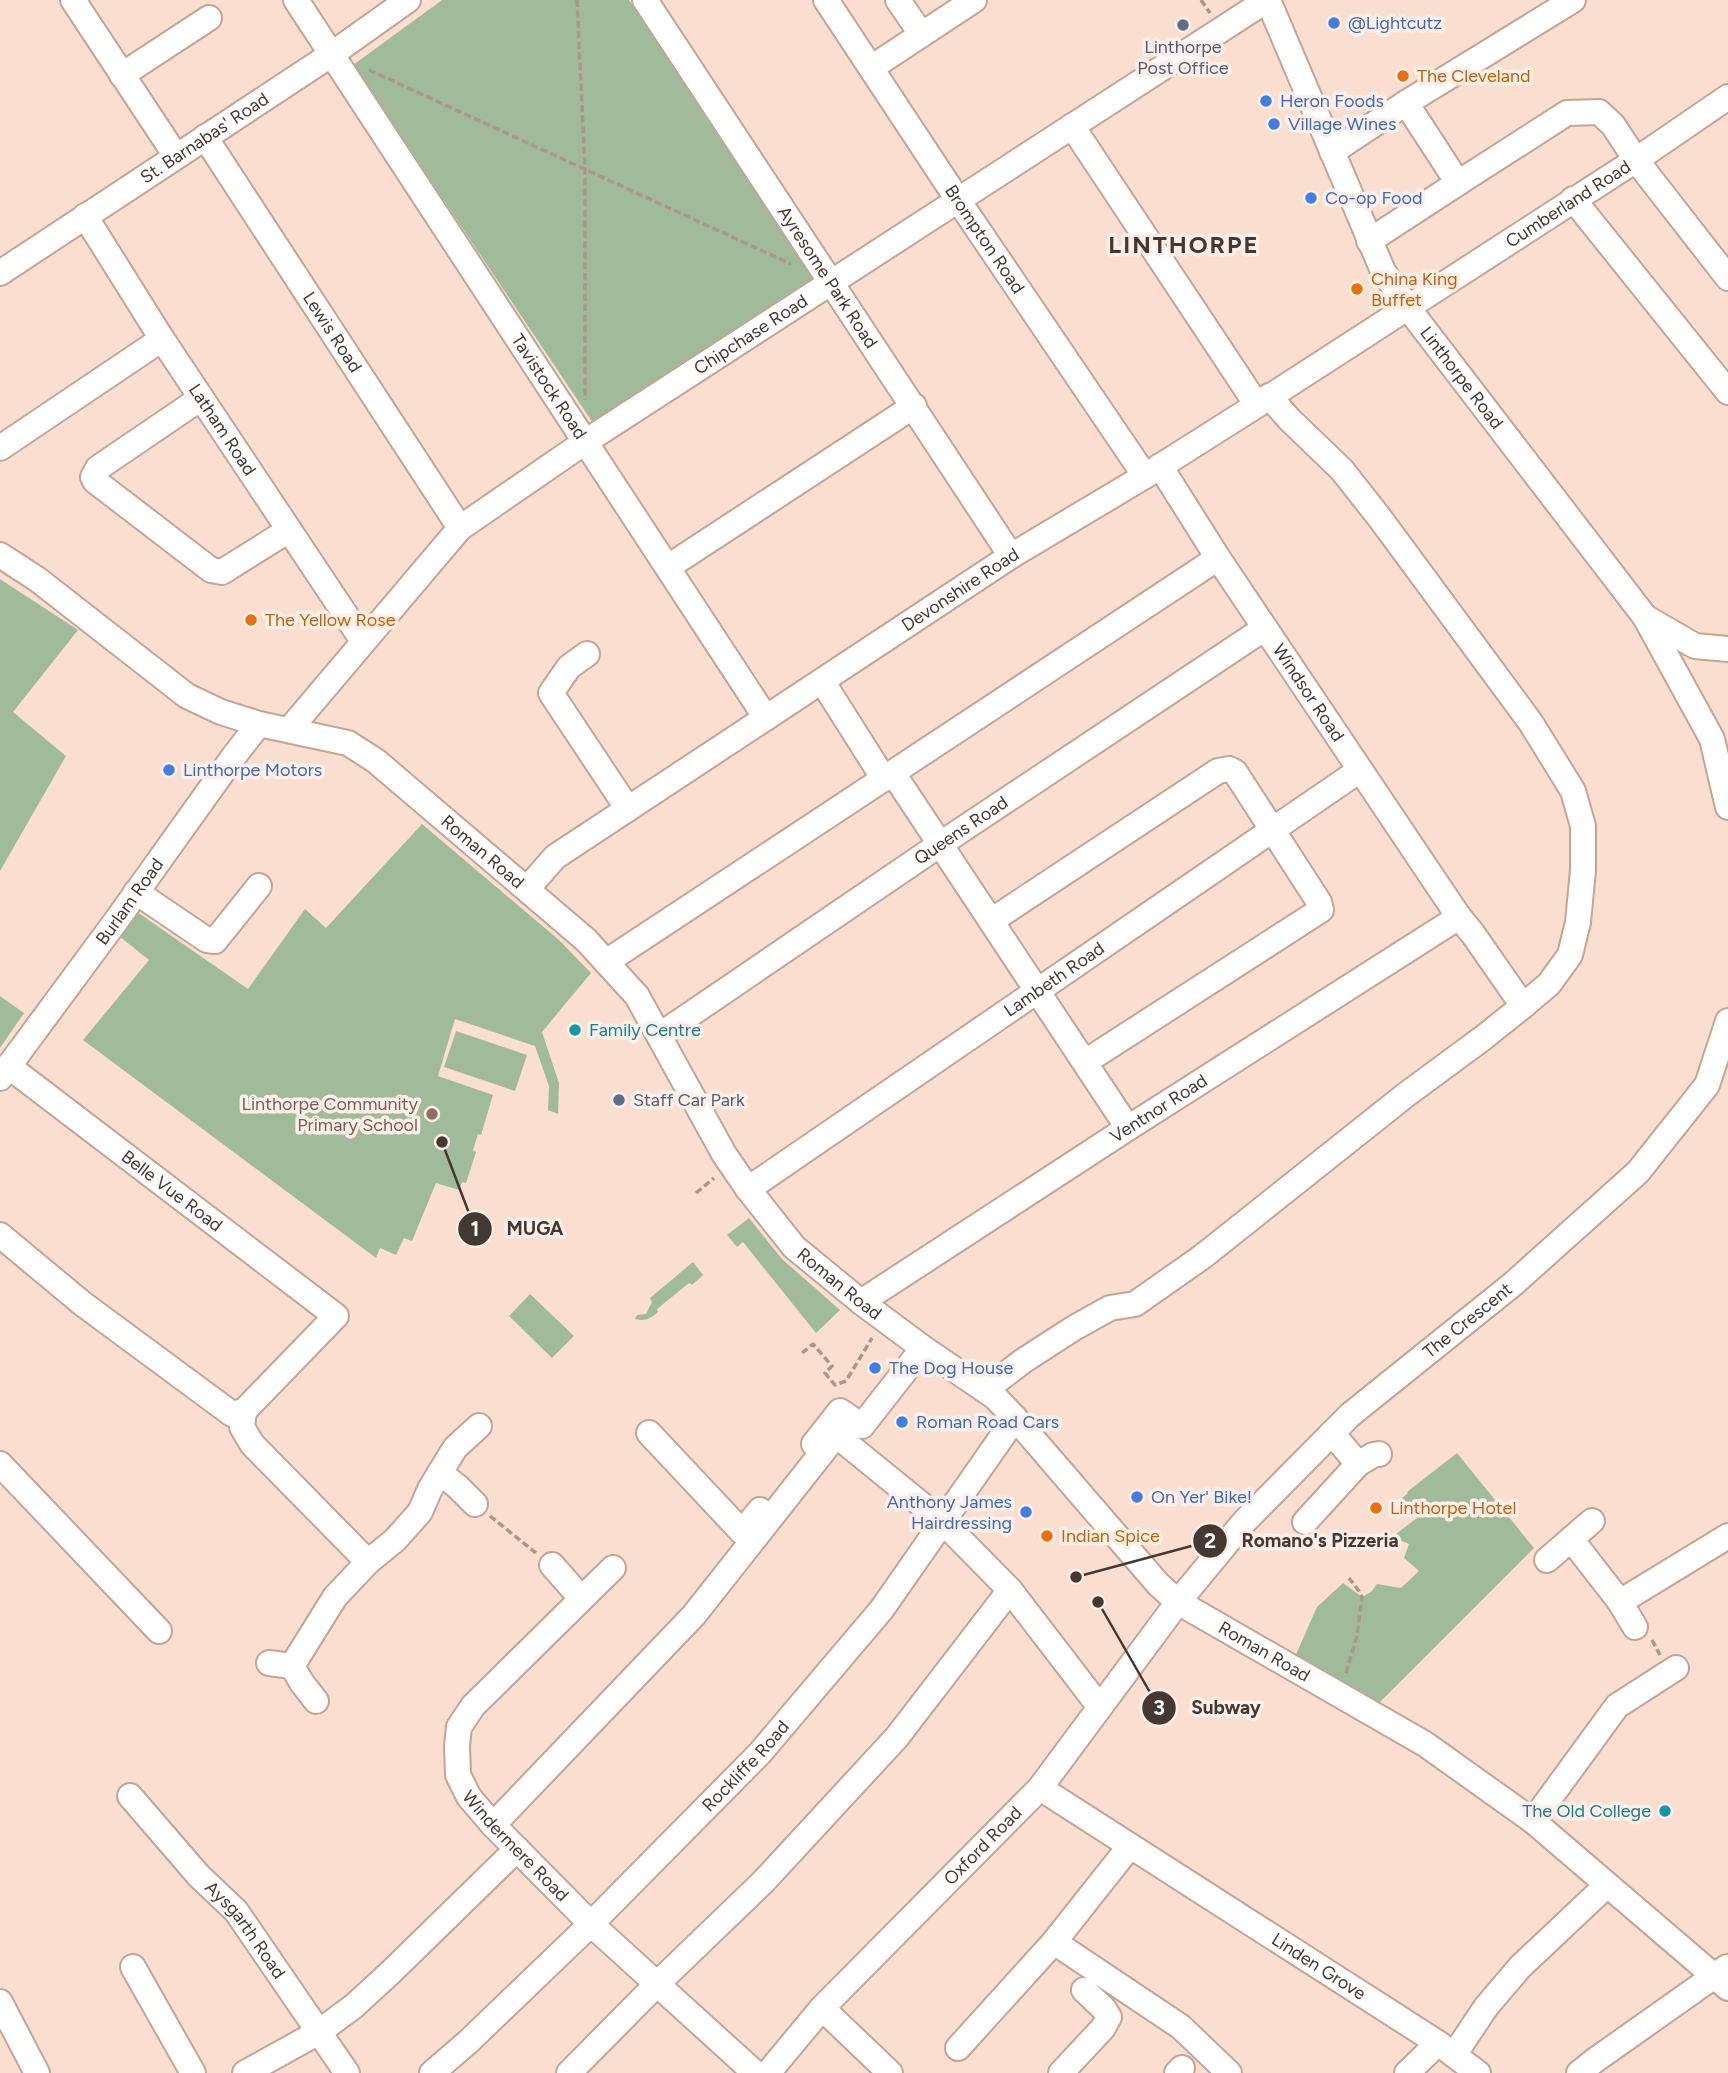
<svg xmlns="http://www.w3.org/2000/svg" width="1728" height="2073" font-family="Figtree,sans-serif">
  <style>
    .green { fill: #a0bb9a }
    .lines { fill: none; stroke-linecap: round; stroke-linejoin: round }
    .minor-casing { stroke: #c4a492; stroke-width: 28 }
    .path { stroke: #aa968a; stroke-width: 3.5; stroke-dasharray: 7 3.5; stroke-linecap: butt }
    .minor { stroke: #fff; stroke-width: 24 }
    .shop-dot { fill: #3f7fe0; stroke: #fdefe8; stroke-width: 2.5 }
    .service-dot { fill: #5c6f8a; stroke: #fdefe8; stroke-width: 2.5 }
    .food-dot { fill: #e8710a; stroke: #fdefe8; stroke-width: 2.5 }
    .culture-dot { fill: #0f9aa8; stroke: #fdefe8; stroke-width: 2.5 }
    .education-dot { fill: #8d6e63; stroke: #fdefe8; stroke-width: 2.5 }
    .labels { text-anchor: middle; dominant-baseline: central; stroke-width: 7; stroke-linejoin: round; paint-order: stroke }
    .shop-label { font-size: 18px; fill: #366cbe; stroke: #fdefe8; text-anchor: start }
    .service-label { font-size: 18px; fill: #4e5e75; stroke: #fdefe8 }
    .food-label { font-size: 18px; fill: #c56008; stroke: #fdefe8; text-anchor: start }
    .street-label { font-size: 18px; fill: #453831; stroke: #fdefe8 }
    .culture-label { font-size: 18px; fill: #0d838f; stroke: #fdefe8; text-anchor: start }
    .education-label { font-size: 18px; fill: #785e54; stroke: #fdefe8; text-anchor: end }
    .district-label { font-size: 24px; font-weight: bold; letter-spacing: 2px; fill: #453831; stroke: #fdefe8 }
    .leader { fill: none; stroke: #453831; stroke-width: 2.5 }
    .callout-dot { fill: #453831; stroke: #fdefe8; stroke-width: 2.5 }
    .mark-label { font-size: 21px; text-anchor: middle; font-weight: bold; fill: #fff }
    .callout-label { font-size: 19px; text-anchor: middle; font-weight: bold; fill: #453831; stroke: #fdefe8; stroke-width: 7; stroke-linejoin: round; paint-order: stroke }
  </style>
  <rect width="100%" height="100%" fill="#fadfd0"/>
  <path class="green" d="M442,0H629L813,278L593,423L353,65Z
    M0,579L78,630L13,712L66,756L0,871Z
    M422,824L559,940L591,973L542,1032L559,1083L558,1114L548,1110L549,1086L535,1046L455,1019L438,1076L493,1095L481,1135L478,1134L473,1150L476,1152L466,1183L462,1182L459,1190L436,1183L412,1241L404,1238L396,1255L380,1248L376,1258L83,1040L149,960L119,936L137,912L248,989L305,909L326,928Z
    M0,996L24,1013L0,1048Z
    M456,1031L527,1055L515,1091L444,1067Z
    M749,1218L782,1259L840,1310L816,1333L743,1242L737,1247L727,1235Z
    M693,1262L703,1275L692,1285L689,1283L657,1309L658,1312C651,1318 645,1322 635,1319L637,1315L646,1314L652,1302L650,1298Z
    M530,1294L574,1336L552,1358L509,1316Z
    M1457,1453L1534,1548L1378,1704L1294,1659L1317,1607L1343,1583L1362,1597L1371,1592L1377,1584L1401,1588L1419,1571L1404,1558L1409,1544L1392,1537L1417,1518L1402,1498L1408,1493L1407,1492Z"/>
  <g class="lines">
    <defs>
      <g id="minor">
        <path d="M73,0L176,156"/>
        <path id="s1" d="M296,0L766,718"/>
        <path id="s2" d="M645,0L1011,556"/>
        <path id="s3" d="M826,0L958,200L1145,476"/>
        <path d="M898,0L921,34"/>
        <path id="s4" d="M1268,0L1383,271L1408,308L1645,617L1712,739L1728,807"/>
        <path d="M871,68L974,0"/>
        <path d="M122,75L209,18"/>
        <path d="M1406,103L1458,183L1567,113L1599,112L1613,125L1636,160L1728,278"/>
        <path d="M1072,126L1257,405"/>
        <path id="s5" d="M205,137L460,528"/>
        <path d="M1332,152L1406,103L1573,0"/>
        <path d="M1573,199L1728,392"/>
        <path id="s6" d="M85,216L162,339L363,641"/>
        <path d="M1369,241L1458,183"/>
        <path id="s7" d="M0,273L332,54L408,0"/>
        <path d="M201,398L98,468L93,477L95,481L211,570L222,572L289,530"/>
        <path d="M0,448L162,339"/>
        <path id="s8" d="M1160,466L1218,558L1459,917L1473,934L1523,1006"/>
        <path id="s9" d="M0,555L37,579L187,696L221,712L259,724L348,743L376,761L586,940L637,996L724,1154L748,1189L794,1247L861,1302L923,1348L995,1397L1015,1418L1158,1584L1178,1602L1425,1744L1533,1821L1728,1988"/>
        <path d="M668,567L914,406"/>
        <path d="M1645,617L1695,646L1728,649"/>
        <path d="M587,654L569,667L551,693L628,809"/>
        <path d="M822,681L884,779"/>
        <path id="s10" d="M289,730L460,528L585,442L1267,0"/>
        <path d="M893,773L1128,1128"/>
        <path id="s11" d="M527,889L555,857L1011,556L1145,476L1257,405L1636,160L1728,97"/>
        <path d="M136,892L207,940L215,941L259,886"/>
        <path d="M991,921L1218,771L1229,769L1235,772L1319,902L1321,910L1085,1062"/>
        <path d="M606,962L1218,558"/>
        <path id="s12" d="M660,1035L939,845L1265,628"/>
        <path id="s13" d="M8,1066L336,1316L244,1411"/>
        <path id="s14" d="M0,1078L116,921L234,756L259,724"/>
        <path id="s15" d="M748,1189L1360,770"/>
        <path d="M0,1235L83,1304L232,1414L244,1411"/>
        <path id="s16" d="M861,1302L1128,1128L1459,917"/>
        <path d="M985,1390L1023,1361L1074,1328L1110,1308L1135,1304L1202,1257L1407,1094L1483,1038L1523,1006L1549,984L1570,955L1578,922L1583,870V826L1573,791L1531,723L1379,517L1342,470L1289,419L1269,396"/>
        <path d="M244,1411L242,1427L252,1444L368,1562"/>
        <path d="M649,1433L742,1532L760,1510"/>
        <path d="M814,1444L840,1411L862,1426L923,1348"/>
        <path d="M0,1464L159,1631"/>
        <path d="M1358,1464L1373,1455L1379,1454"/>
        <path d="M440,1473L458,1487L475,1504"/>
        <path d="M1305,1522L1358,1464L1332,1433"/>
        <path d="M1571,1539L1620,1602L1635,1627"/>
        <path d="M1547,1560L1592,1521"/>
        <path d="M552,1565L581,1598"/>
        <path id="s17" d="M613,1568L473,1706L459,1727L457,1746L458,1775L469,1797L493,1825L591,1924L755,2073"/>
        <path d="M1620,1602L1728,1536"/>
        <path d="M269,1663L292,1666"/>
        <path d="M316,1701L302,1683L292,1666L335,1597L368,1562L395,1540L420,1512L430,1489L455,1448L479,1426"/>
        <path id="s18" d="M1040,1788L1438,2043L1478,2073"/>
        <path id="s19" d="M130,1796L199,1876L236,1911L347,2073"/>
        <path d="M1533,1821L1617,1706L1676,1668"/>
        <path d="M493,1825L694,1615L836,1435L943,1522L1010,1590L1099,1706"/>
        <path d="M1054,1942L1130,1846"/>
        <path d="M133,1967L193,2073"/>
        <path d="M0,2002L37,2073"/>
        <path d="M822,2008L890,2073"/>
        <path d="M958,2048L1054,1942L1181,2027L1229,2073"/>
        <path d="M1454,2055L1486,2007L1520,1967L1607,1885"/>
        <path d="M245,2073L319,2032L354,2006L391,1972L517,1849"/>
        <path id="s20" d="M432,2073L468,2042L591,1924L760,1753L882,1609L1015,1418"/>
        <path d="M569,2073L656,1985L763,1882L897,1737L1010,1590"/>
        <path id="s21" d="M768,2073L822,2008L1040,1788L1178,1602L1244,1522L1350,1415L1513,1284L1638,1172L1707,1085L1728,1021"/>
        <path d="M1061,2073L1103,2028L1109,2017L1104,2009L1084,1990"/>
        <path d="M1177,2073L1182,2068"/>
        <path d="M1407,2073L1438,2043"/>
        <path d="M1579,2073L1594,2061L1727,1967"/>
      </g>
    </defs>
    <use href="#minor" class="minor-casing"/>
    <path class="path" d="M577,0L585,169V400
      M1201,0L1210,13
      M369,70L791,264
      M696,1193L714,1178
      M802,1353L813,1344L832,1366L825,1373L835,1385L846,1381L872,1338
      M490,1516L536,1553
      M1652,1640L1660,1655
      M1346,1673L1357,1636L1362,1597L1359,1591L1349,1578"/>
    <use href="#minor" class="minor"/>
  </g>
  <g class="shop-dot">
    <circle cx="1334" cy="23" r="7"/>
    <circle cx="1266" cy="101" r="7"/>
    <circle cx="1274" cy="124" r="7"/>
    <circle cx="1311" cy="198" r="7"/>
    <circle cx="169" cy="770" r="7"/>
    <circle cx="875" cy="1368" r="7"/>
    <circle cx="902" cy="1422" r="7"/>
    <circle cx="1137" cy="1497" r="7"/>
    <circle cx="1026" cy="1512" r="7"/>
  </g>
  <g class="service-dot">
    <circle cx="1183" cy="25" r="7"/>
    <circle cx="619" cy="1100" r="7"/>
  </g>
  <g class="food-dot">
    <circle cx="1403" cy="76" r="7"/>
    <circle cx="1357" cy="289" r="7"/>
    <circle cx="251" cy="620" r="7"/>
    <circle cx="1376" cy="1508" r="7"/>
    <circle cx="1047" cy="1536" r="7"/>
  </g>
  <g class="culture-dot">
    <circle cx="575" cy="1030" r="7"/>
    <circle cx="1665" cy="1811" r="7"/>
  </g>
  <circle class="education-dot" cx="432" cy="1114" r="7"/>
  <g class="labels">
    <g class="shop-label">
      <text x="1348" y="23">@Lightcutz</text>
      <text x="1280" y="101">Heron Foods</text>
      <text x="1288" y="124">Village Wines</text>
      <text x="1325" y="198">Co-op Food</text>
      <text x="183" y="770">Linthorpe Motors</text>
      <text x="889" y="1368">The Dog House</text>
      <text x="916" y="1422">Roman Road Cars</text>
      <text x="1151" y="1497">On Yer' Bike!</text>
      <text x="1012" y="1502" text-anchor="end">Anthony James<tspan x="1012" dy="21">Hairdressing</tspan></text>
    </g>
    <g class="service-label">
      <text x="1183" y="47">Linthorpe<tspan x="1183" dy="21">Post Office</tspan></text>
      <text x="633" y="1100" text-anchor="start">Staff Car Park</text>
    </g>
    <g class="food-label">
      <text x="1417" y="76">The Cleveland</text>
      <text x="1371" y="279">China King<tspan x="1371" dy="21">Buffet</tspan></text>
      <text x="265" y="620">The Yellow Rose</text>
      <text x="1390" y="1508">Linthorpe Hotel</text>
      <text x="1061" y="1536">Indian Spice</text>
    </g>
    <g class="street-label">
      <text stroke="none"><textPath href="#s7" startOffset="245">St. Barnabas' Road</textPath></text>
      <text stroke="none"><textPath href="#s11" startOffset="1248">Cumberland Road</textPath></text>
      <text stroke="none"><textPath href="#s3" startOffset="287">Brompton Road</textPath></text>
      <text stroke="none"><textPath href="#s2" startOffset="332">Ayresome Park Road</textPath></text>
      <text stroke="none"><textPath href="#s5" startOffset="233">Lewis Road</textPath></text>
      <text stroke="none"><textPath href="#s10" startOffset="614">Chipchase Road</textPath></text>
      <text stroke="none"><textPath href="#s4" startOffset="427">Linthorpe Road</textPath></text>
      <text stroke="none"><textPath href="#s1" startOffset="462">Tavistock Road</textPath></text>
      <text stroke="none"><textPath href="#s6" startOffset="254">Latham Road</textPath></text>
      <text stroke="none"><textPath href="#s11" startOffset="528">Devonshire Road</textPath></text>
      <text stroke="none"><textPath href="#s8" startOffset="271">Windsor Road</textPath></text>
      <text stroke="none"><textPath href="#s12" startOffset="364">Queens Road</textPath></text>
      <text stroke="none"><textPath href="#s9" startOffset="576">Roman Road</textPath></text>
      <text stroke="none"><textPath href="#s14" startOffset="219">Burlam Road</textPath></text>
      <text stroke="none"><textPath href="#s15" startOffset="371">Lambeth Road</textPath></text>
      <text stroke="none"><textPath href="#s16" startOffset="355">Ventnor Road</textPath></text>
      <text stroke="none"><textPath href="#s13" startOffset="206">Belle Vue Road</textPath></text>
      <text stroke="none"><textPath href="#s9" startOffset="1143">Roman Road</textPath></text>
      <text stroke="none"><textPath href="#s21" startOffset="1031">The Crescent</textPath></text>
      <text stroke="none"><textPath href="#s9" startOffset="1710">Roman Road</textPath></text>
      <text stroke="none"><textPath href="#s20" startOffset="439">Rockliffe Road</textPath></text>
      <text stroke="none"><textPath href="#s17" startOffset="362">Windermere Road</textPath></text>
      <text stroke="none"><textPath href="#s21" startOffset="313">Oxford Road</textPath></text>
      <text stroke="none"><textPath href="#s19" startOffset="177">Aysgarth Road</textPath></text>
      <text stroke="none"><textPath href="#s18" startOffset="331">Linden Grove</textPath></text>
    </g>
    <g class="culture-label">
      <text x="589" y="1030">Family Centre</text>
      <text x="1651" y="1811" text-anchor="end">The Old College</text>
    </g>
    <g class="education-label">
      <text x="418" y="1104">Linthorpe Community<tspan x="418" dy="21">Primary School</tspan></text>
    </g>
    <g class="district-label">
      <text x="1184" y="244">LINTHORPE</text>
    </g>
  </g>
  <path class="leader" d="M442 1142L475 1229M1076 1577L1210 1541M1098 1602L1159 1708"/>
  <g class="callout-dot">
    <circle cx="442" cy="1142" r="7"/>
    <circle cx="1076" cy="1577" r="7"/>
    <circle cx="1098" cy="1602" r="7"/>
    <circle cx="475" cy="1229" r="18"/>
    <circle cx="1210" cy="1541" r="18"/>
    <circle cx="1159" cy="1708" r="18"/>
  </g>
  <g class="mark-label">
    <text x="475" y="1236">1</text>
    <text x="1210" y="1548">2</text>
    <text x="1159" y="1715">3</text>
  </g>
  <g class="callout-label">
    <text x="535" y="1235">MUGA</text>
    <text x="1320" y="1547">Romano's Pizzeria</text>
    <text x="1226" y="1714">Subway</text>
  </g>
</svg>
